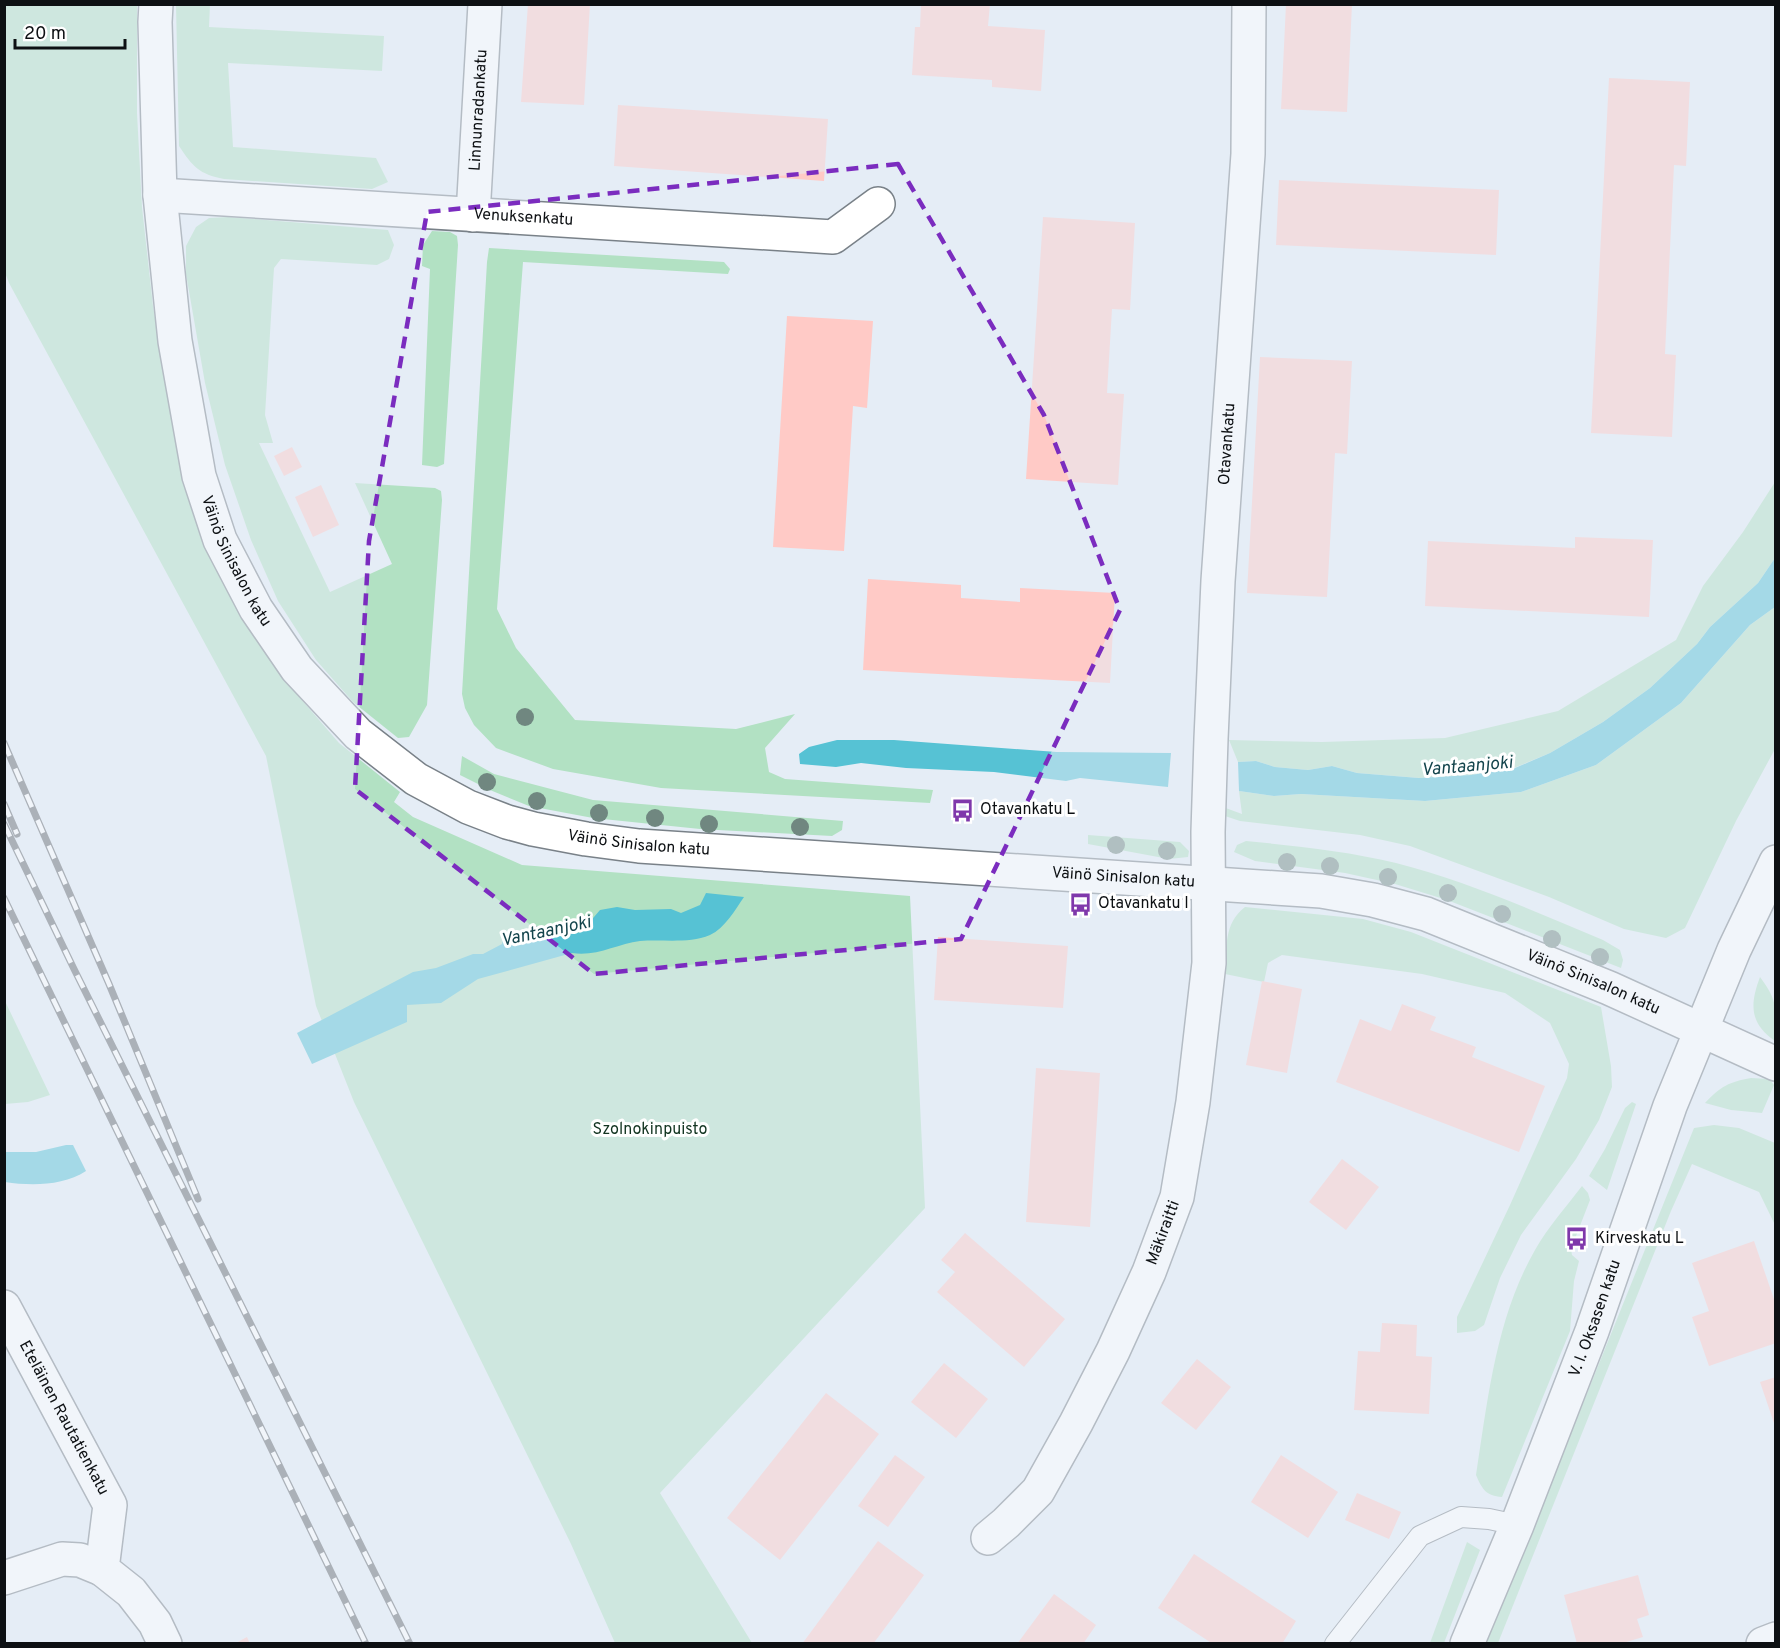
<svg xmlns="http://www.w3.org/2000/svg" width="1780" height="1648" font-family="Overpass,sans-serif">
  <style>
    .green { fill: #b2e1c3 }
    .water { fill: #56c2d4 }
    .building { fill: #ffcac6 }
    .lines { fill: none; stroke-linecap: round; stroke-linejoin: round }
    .lane-casing { stroke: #798188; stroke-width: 22 }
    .street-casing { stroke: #798188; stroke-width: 36 }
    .secondary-casing { stroke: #798188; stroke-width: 36 }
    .lane { stroke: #fff; stroke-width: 20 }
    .street { stroke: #fff; stroke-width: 33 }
    .secondary { stroke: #fff; stroke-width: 33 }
    .rail-casing { stroke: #64696e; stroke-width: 7 }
    .rail { stroke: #fff; stroke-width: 4.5; stroke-dasharray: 14; stroke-linecap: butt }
    .tree { fill: #708780 }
    .marked { fill: none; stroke: #7b2cbf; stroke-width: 4.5; stroke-dasharray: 12 8; stroke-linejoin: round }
    .labels { text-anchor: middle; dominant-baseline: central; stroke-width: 6; stroke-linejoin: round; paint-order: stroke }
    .street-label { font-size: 16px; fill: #0d1013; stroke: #fff }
    .poi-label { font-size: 16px; fill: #0d1013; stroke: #fff; text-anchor: start }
    .park-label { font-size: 16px; fill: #113320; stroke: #fff }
    .water-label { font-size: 18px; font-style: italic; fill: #13444c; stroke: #fff }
  </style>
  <rect width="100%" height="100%" fill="#e5edf6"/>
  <path class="green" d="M4,5H137V113L142,207L153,306L171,417L192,503L215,568L250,629L294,691L339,743L400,792L394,802L413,817L522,865L910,896L925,1208L660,1493L752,1643H615L571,1544L354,1102L316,1006L266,756L9,283L4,270Z
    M176,5H210L209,27L384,36L382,71L228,63L233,147L376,158L388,182L372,189L224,179C199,174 193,167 179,146Z
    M228,217L388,230L394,245L389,259L377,265L281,259L274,268L265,415L273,443H259L330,592L392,564L355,483L435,488L441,491L442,500L427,705L409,737L398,738L353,702L316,660L278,601L251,540L225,465L205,383L186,274V246L196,227L209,218Z
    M432,231L450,232L457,236L458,245L444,464L437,467L422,465L430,269L422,266L423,245Z
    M489,248L724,262L730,269L728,274L523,262L497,609L516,648L575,720L736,729L795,714L765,748L769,772L785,779L933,790L930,803L661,788L553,769L496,748L474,725L465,708L462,694L487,262Z
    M1775,482V558L1758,583L1710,627L1697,644L1650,688L1603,722L1550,753L1514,768L1471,775L1419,778L1357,773L1332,766L1308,770L1275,767L1256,761L1238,762L1229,740L1322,742L1445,738L1558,711L1676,640L1703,586L1743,532Z
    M1775,607V749L1736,821L1685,928L1666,938L1624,929L1549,897L1410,846L1360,835L1240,821L1225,816L1223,807L1242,814L1239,791L1274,796L1301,794L1425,801L1521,792L1596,765L1681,703L1750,625Z
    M462,756L494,774L593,800L843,821L842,830L832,836L700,829L593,818L529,806L490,790L460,775Z
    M1088,835L1180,842L1189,851L1188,857L1169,859L1088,844Z
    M1246,841C1297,846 1347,851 1396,863C1467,881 1536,912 1603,940L1620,950L1623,960L1621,968L1447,900L1395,884L1345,873L1255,861L1234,852L1237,845Z
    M1245,907L1363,919L1411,932L1601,1007L1611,1066L1612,1087L1599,1120L1576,1159L1521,1235L1500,1278L1484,1325L1475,1331L1457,1333V1317L1510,1205L1567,1078L1569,1064L1550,1023L1505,993L1422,974L1282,955L1268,963L1264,982L1225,974C1227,948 1223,924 1245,907Z
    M1760,977C1779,1002 1776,1011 1775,1041C1749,1023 1750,1004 1760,977Z
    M4,999L50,1095L28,1102L5,1104Z
    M1751,1078L1769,1079L1774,1085L1762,1113L1731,1110L1705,1103C1721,1086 1729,1082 1751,1078Z
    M1632,1102L1636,1104L1607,1190L1589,1176L1605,1149L1625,1108Z
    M1714,1125L1739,1128L1775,1143V1225L1759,1192L1692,1164L1671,1211L1498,1643L1486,1644L1694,1128Z
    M1582,1186L1588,1193L1590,1200L1571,1249L1572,1255L1579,1261L1574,1281L1570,1331L1502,1497C1486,1496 1482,1489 1476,1475C1488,1398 1496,1318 1535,1250C1548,1227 1566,1207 1582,1186Z
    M1467,1542L1480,1550L1444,1643H1430Z"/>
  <path class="water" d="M1775,558V607L1750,625L1681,703L1596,765L1521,792L1425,801L1301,794L1274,796L1239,791L1238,762L1256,761L1275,767L1308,770L1332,766L1357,773L1419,778L1471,775L1515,768L1550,753L1603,722L1650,688L1697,644L1710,627L1758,583Z
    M837,740H894L1057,752L1171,753L1168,787L1080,778L1066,781L994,772L906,768L861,763L836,767L800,764L799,754L809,747Z
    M706,893L744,897C735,910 725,928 710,935C688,944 663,939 640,941C617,944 596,957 572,953L478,979L441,1003L407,1005V1022L312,1064L297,1033L413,972L436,968L473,954H483L502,944L503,939L519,933L561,936L581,932L600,910L617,907L635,910L671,909L681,913L700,905Z
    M66,1145H73L86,1171C63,1186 31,1186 5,1182V1152H36Z"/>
  <path class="building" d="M528,4H590L584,105L521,102Z
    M921,4H990L988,26L1045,30L1041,91L992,87V80L912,75L915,27H920Z
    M1286,4H1352L1347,112L1281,109Z
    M1609,78L1690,82L1686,166L1674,165L1665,354L1676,355L1672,437L1591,433Z
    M618,105L828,119L824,181L614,166Z
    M1279,180L1499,190L1496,255L1276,245Z
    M1043,217L1135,223L1130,310L1112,309L1107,393L1124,394L1118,485L1026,479Z
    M787,316L873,321L867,408L853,406L844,551L773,547Z
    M1260,357L1352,361L1347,454L1335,453L1327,597L1247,593Z
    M292,447L302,467L284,476L274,456Z
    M321,485L339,525L313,537L295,497Z
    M1575,537L1653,540L1649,617L1425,606L1428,541L1575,548Z
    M868,579L961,585V598L1020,602V588L1115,593L1110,683L863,670Z
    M938,937L1068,946L1063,1008L934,1000Z
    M1262,981L1302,989L1287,1073L1246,1065Z
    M1402,1004L1436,1017L1430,1030L1476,1047L1472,1057L1545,1086L1519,1152L1336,1082L1360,1019L1391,1031Z
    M1036,1068L1100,1073L1090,1227L1026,1222Z
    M1342,1159L1379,1187L1346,1230L1309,1202Z
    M965,1233L1065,1319L1024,1367L937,1292L955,1272L941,1260Z
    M1754,1241L1776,1305V1343L1709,1366L1692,1317L1709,1311L1692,1263Z
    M1382,1323L1417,1325L1416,1356L1432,1357L1429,1414L1354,1410L1358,1351L1380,1352Z
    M1197,1359L1231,1387L1196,1430L1161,1403Z
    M944,1363L988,1399L956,1438L911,1402Z
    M1776,1377V1426H1775L1760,1382Z
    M826,1393L879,1434L780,1560L727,1518Z
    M895,1455L925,1477L888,1527L858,1506Z
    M1281,1455L1338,1492L1308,1538L1251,1502Z
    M1357,1493L1401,1512L1389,1539L1345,1520Z
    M878,1541L924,1575L917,1585L873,1644H802Z
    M1194,1554L1296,1621L1282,1644H1213L1158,1608Z
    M1638,1575L1649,1615L1637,1619L1643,1637L1620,1644H1577L1564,1595Z
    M1054,1594L1096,1625L1083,1644H1017Z
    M247,1637L250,1644H234Z"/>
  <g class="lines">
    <defs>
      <path id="lane" d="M1335,1644L1420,1536L1461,1517L1489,1519L1517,1525"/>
      <g id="street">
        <path id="s1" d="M156,4L155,22L160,195L175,341L199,476L220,540L256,609L297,669L358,734L416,779L468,807L507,822L533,829L586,839L639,846L1321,891L1373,900L1426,914L1609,988L1776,1064"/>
        <path id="s2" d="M160,195L833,237L878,204"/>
        <path id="s3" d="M473,215L485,4"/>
        <path id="s4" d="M4,1307L110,1505L102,1569L131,1592L155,1623L165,1644"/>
        <path id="s5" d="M988,1538L1006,1523L1038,1491L1076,1423L1113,1351L1149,1272L1177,1197L1193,1102L1209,963L1208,832L1211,739L1218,581L1248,154L1249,4"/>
        <path d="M4,1578L62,1559L80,1560L102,1569"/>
        <path d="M1763,1644L1776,1639"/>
      </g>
      <g id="secondary">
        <path id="s6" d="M1467,1644L1517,1525L1592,1331L1670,1106L1734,950L1776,862"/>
      </g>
    </defs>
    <use href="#lane" class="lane-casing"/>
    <use href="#street" class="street-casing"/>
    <use href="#secondary" class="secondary-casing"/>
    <use href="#lane" class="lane"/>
    <use href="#street" class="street"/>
    <use href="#secondary" class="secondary"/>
    <defs>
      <path id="rail" d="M4,743L109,984L198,1199
        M4,804L17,834
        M4,824L74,969L410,1644
        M4,898L366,1644"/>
    </defs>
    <use href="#rail" class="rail-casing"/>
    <use href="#rail" class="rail"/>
  </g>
  <g class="tree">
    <circle cx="525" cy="717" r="9"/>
    <circle cx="487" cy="782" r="9"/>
    <circle cx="537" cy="801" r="9"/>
    <circle cx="599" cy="813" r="9"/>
    <circle cx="655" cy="818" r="9"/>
    <circle cx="709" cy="824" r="9"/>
    <circle cx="800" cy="827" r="9"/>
    <circle cx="1116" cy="845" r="9"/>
    <circle cx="1167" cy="851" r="9"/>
    <circle cx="1287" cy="862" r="9"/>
    <circle cx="1330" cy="866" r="9"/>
    <circle cx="1388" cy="877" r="9"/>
    <circle cx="1448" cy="893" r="9"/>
    <circle cx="1502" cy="914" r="9"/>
    <circle cx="1552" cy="939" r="9"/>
    <circle cx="1600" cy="957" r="9"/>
  </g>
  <path d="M0 0H1780V1648H0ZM898,164L1044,415L1120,610L961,939L594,974L355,789L369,541L427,212Z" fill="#e5edf6" fill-opacity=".55" fill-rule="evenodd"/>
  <path class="marked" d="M898,164L1044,415L1120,610L961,939L594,974L355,789L369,541L427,212Z"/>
  <defs>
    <symbol id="bus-bare" viewBox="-9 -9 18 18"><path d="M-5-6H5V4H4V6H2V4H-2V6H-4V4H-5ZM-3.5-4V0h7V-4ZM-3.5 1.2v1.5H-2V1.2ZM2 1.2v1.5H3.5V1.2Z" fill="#7f38ab" stroke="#fff" stroke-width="2.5" paint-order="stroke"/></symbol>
  </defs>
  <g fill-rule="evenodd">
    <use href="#bus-bare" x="946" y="794" width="33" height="33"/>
    <use href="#bus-bare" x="1064" y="888" width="33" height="33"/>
    <use href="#bus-bare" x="1560" y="1222" width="33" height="33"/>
  </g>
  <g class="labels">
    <g class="street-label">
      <text stroke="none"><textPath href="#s3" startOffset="105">Linnunradankatu</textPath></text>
      <text stroke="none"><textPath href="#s2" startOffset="364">Venuksenkatu</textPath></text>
      <text stroke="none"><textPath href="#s5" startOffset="1150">Otavankatu</textPath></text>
      <text stroke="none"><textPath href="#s1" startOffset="568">Väinö Sinisalon katu</textPath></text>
      <text stroke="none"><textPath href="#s1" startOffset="1090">Väinö Sinisalon katu</textPath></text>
      <text stroke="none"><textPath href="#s1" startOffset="1576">Väinö Sinisalon katu</textPath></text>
      <text stroke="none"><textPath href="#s1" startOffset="2062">Väinö Sinisalon katu</textPath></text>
      <text stroke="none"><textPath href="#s5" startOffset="356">Mäkiraitti</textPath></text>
      <text stroke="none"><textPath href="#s6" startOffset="350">V. I. Oksasen katu</textPath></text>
      <text stroke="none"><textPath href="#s4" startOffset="126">Eteläinen Rautatienkatu</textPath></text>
    </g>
    <g class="poi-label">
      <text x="980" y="810">Otavankatu L</text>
      <text x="1098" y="904">Otavankatu I</text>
      <text x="1595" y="1239">Kirveskatu L</text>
    </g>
    <g class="park-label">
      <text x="650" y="1130">Szolnokinpuisto</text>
    </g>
    <g class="water-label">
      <text transform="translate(1467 767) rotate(-5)">Vantaanjoki</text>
      <text transform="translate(546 932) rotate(-12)">Vantaanjoki</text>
    </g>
  </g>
  <rect width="1780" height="1648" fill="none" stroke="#0d1013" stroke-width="12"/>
  <path d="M15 39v9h110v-9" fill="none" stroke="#0d1013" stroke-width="3"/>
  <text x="24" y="39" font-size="18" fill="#0d1013" stroke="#ffffff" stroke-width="4.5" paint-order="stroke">20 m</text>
</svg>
